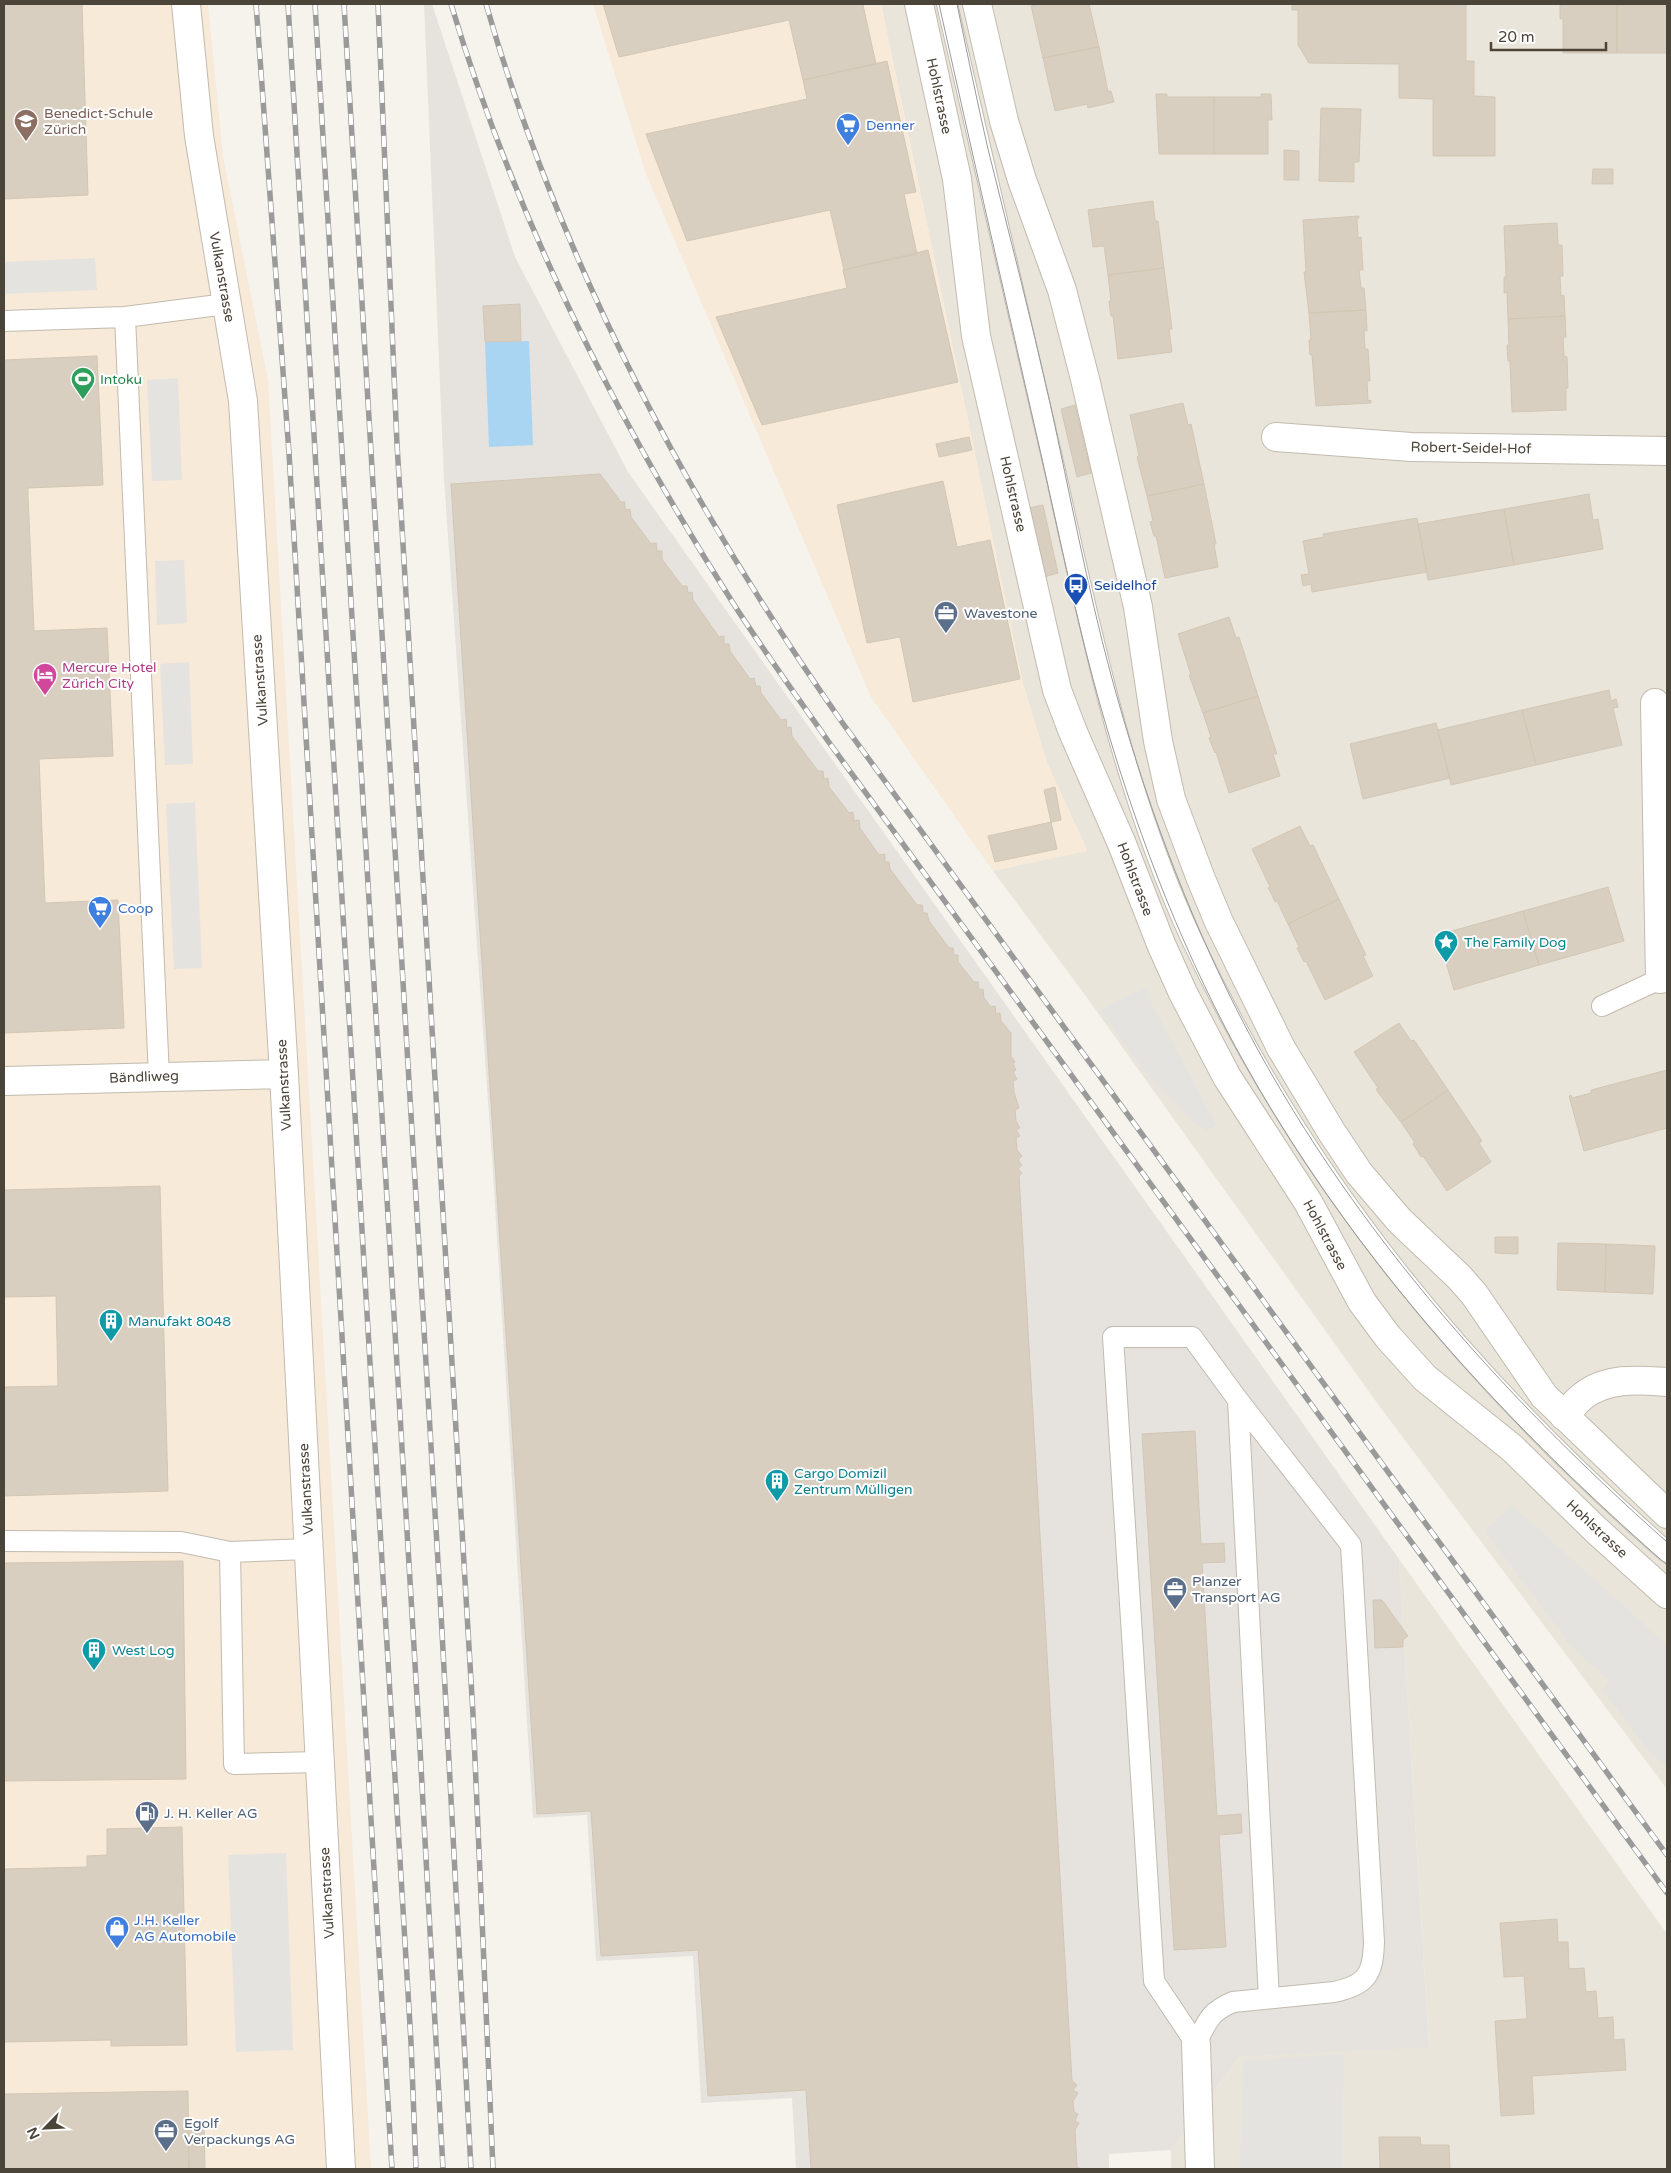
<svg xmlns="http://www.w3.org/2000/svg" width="1671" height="2173" font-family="'Varela Round',sans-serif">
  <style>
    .residential { fill: #eae5da }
    .commercial { fill: #f7ead8 }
    .industrial { fill: #e6e2dd }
    .parking { fill: #e5e3e0 }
    .water { fill: #a9d4f2 }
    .building { fill: #d8cfc1; stroke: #d3c7b4 }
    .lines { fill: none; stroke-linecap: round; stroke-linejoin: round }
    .service-casing { stroke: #c2bbae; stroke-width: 22 }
    .minor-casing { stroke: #c2bbae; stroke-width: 30 }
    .tertiary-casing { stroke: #c2bbae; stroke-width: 30 }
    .service { stroke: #fff; stroke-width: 20 }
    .minor { stroke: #fff; stroke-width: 28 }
    .tertiary { stroke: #fff; stroke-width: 28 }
    .tram { stroke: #9a9a9a; stroke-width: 1 }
    .rail-casing { stroke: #9a9a9a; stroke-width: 5.5 }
    .rail { stroke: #fff; stroke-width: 4; stroke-dasharray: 11; stroke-linecap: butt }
    .labels { text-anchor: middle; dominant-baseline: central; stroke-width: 4; stroke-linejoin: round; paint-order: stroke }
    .street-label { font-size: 14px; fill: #4b4439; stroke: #fff }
    .education-label { font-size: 14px; fill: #785e54; stroke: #fff; text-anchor: start }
    .shop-label { font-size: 14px; fill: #366cbe; stroke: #fff; text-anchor: start }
    .leisure-label { font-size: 14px; fill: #27864d; stroke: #fff; text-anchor: start }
    .transit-label { font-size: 14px; fill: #164399; stroke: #fff; text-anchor: start }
    .service-label { font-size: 14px; fill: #4e5e75; stroke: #fff; text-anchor: start }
    .hotel-label { font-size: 14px; fill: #b23c85; stroke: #fff; text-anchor: start }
    .culture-label { font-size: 14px; fill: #0d838f; stroke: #fff; text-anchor: start }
  </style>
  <rect width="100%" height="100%" fill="#f6f3ec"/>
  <path class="residential" d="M881,4H1667V1789L1380,1407L1085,995L993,871L1087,850L1047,763L1023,684Z
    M1399,1559L1667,1934V2169H1171V2150L1239,2057L1429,2046Z"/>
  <path class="commercial" d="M4,4H208L223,156L268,380L371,2169H4Z
    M593,4H881L1023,684L1047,763L1087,851L993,871L871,697L646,174Z"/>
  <path class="industrial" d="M424,4H432L515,257L628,472L1399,1559L1429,2047L1239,2057L1171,2150L1109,2154V2169H796L792,2098L701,2103L693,1956L596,1961L587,1815L533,1818L492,1158L444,479Z"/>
  <path class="parking" d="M95,258L97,290L4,294V262Z
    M178,378L182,480L152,481L147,380Z
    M184,560L187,623L157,625L155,561Z
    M189,662L193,764L165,765L160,664Z
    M195,802L202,968L174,969L166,804Z
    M1146,987L1150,1000L1216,1125L1206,1131L1189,1118L1150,1079L1100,1010Z
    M1512,1505L1667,1645V1766L1652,1755L1603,1690L1610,1681L1572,1647L1485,1531Z
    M286,1853L293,2050L236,2052L228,1855Z
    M1344,2054L1342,2169H1240L1243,2061Z"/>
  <path class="water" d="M529,341L533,445L489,447L485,342Z"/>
  <path class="building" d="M4,4H82L88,195L4,199Z
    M603,4H867L863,5L876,64L803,80L789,20L619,57Z
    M1040,4H1089L1099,47L1043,58L1031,6Z
    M1292,4H1466V61H1474V96L1495,97V156H1433V99L1399,98V64L1309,63L1298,45V10H1292Z
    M1560,4H1617V53H1563V19H1560Z
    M1617,4H1667V53H1617Z
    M1099,47L1108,92L1111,91L1114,102L1088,108L1087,104L1055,111L1043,58Z
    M887,61L916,192L904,194L917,254L844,270L830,210L687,241L646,134L807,99L803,80Z
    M1156,94H1167V97H1214V154H1159Z
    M1261,94H1271L1272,120H1268V154H1214V97H1261Z
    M1321,108L1361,109L1359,162H1354V182L1319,181Z
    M1284,150L1299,151V180H1284Z
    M1593,169H1613V184H1592Z
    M1153,201L1155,221H1158L1164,268L1108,275L1104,246L1093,247L1088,210Z
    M1359,216V218H1357L1358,238L1361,237L1363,270H1359L1361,288H1364L1366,310L1309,313L1304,272H1306L1303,220Z
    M1557,223L1558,245H1562L1563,276H1560L1561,296L1564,295L1565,316L1508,319L1507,292L1504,293V277H1506L1504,226Z
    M928,250L958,382L762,425L716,317L847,288L843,270Z
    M1164,268L1172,329H1169L1172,352L1118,359L1113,316H1111L1110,310L1109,301H1111L1108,275Z
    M520,304L521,341L485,342L483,306Z
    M1366,310L1367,331L1364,330L1365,349H1368L1370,381H1367L1368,401L1371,400V403L1316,406L1312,355H1310L1309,340H1311L1309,313Z
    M1565,316L1566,337L1563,338L1564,356L1567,357L1568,388H1566V410L1512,412L1510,361H1508L1507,345H1509L1508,319Z
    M97,356L103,485L28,488V496L34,631L107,628L113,756L39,759L45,903L118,900L124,1028L4,1033V360Z
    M1183,403L1188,425L1191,424L1204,484L1147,496L1137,457L1139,456L1130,415Z
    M1075,405L1091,473L1077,477L1061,409Z
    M969,437L972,450L939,457L936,444Z
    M600,474L621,502H625V510L630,509L631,517L651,544L656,543L657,551H662V559L682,586H687L688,593L692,592L693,600L719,637L724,636V644H729L730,651L750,679L754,678L756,686H760L761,693L781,720L786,719L787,728L791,727L792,736L818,771H823L824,779L828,778L829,787L849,813L853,812L854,821L859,820L860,828L879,855L885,854V862H889L890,869L917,905H922L923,913H927L929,921L949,948H953L954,955H958V962L974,982H978L979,990L983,989L984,998L991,1007L995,1006L996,1014L1000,1013L1001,1021L1011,1033V1056L1015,1062L1013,1064L1016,1070L1013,1072L1017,1079L1013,1081L1014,1092L1019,1108L1015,1110L1016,1121L1020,1128L1016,1130L1020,1136L1016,1138L1017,1150L1022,1156L1018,1160L1022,1165L1018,1169L1022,1173L1019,1176L1072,2081L1077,2085L1073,2090L1078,2093L1073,2101L1074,2112L1078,2114L1075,2121L1079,2123L1075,2130L1077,2167L1081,2169H811L806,2090L708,2096L698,1950L601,1956L591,1811L537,1814L451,484Z
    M943,481L957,547L990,540L1020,679L913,702L900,637L867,643L837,505Z
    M1204,484L1216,544H1214L1218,567L1165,578L1156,536H1154L1150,522L1153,521L1147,496Z
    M1589,494L1593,520L1598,519L1603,549L1514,565L1504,509Z
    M1043,505L1058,573L1044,577L1029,508Z
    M1504,509L1514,565L1428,580L1418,524Z
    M1417,518L1427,572L1312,592L1311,584L1303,586L1301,575L1309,574L1303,541L1324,537L1323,534Z
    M1229,617L1236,638L1239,637L1258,696L1203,713L1189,675H1191L1178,634Z
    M1609,690L1611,701L1616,699L1618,707L1613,708L1622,745L1536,765L1522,710Z
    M1258,696L1277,754H1273L1280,776L1229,793L1216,752L1215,753L1209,738L1211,737L1203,713Z
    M1522,710L1536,765L1451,785L1438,730Z
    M1436,723L1450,778L1363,799L1350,744Z
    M1055,787L1061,820L1051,822L1044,790Z
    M1051,822L1057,849L995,862L988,836Z
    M1300,826L1310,846L1313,845L1339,899L1288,924L1277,901L1275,902L1272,895L1268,888L1270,887L1252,849Z
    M1608,887L1624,941L1539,965L1523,911Z
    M1339,899L1366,955L1363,956L1373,976L1325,1000L1306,961L1304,962L1297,948L1299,947L1288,924Z
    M1523,911L1539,965L1454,990L1438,935Z
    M1399,1023L1411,1041L1414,1040L1448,1090L1401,1122L1380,1095L1376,1089L1378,1088L1354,1052Z
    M1667,1070V1128L1584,1151L1569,1096L1571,1095L1572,1098L1591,1093V1090Z
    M1448,1090L1482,1141L1479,1143L1491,1162L1447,1191L1423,1156L1421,1157L1413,1144L1415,1143L1401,1122Z
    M160,1186L168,1491L4,1496V1387L58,1386L56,1296L4,1297V1190Z
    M1495,1237H1518V1254L1495,1253Z
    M1558,1243L1606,1244L1605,1292L1557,1290Z
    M1606,1244L1655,1246L1653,1294L1605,1292Z
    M1195,1431L1201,1544L1224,1543L1225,1562L1202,1563L1217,1816L1241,1814L1242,1833L1219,1835L1226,1947L1174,1950L1142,1434Z
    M183,1561L186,1779L4,1781V1563Z
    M1373,1600H1382L1408,1636L1403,1640V1647L1375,1648Z
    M182,1827L187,2045L111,2046V2040L4,2042V1869L87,1867V1856L107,1855V1829Z
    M1557,1919L1558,1942H1568L1569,1969L1584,1968L1586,1992L1596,1991L1598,2018L1613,2017L1614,2040L1624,2039L1626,2070L1532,2076L1534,2114L1501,2116L1495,2021L1527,2019L1524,1976L1504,1977L1500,1923Z
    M188,2091L189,2169H4V2094Z
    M188,2121H204L205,2169H189Z
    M1379,2137H1420L1421,2145H1449L1450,2169H1380Z"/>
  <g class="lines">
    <defs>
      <path id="service" d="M947,4C984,161 1020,318 1056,475C1091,632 1123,791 1191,938C1305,1182 1466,1376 1667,1552
        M125,317L159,1077
        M4,321L125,317L226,304
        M1602,1006L1660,979
        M1113,1337H1192L1238,1400L1351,1545L1374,1942C1373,1974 1367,1985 1334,1992L1233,2002C1209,2012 1207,2022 1196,2044L1154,1981Z
        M1238,1400L1269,1998
        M4,1541L181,1542L230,1552L309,1549
        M230,1552L234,1764L320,1762"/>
      <path id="minor" d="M186,4L199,136L243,401L284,1074L341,2169
        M1276,437L1411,447L1667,451
        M1655,703L1660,979L1667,978
        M4,1081L284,1074
        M1564,1416C1570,1410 1576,1401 1583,1396C1607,1377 1639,1380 1667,1382
        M1196,2044L1200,2169"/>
      <path id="tertiary" d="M919,4L957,179L976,336L1057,690L1073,732L1122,844L1161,944L1183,993L1227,1077L1308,1202L1362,1302L1388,1337L1425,1378L1512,1448L1595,1529L1667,1594
        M977,4L1004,121L1022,180L1062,290L1085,379L1138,607L1158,741L1171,799L1201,879L1219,922L1281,1048L1331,1131L1359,1173L1400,1221L1459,1277L1474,1294L1544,1396L1667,1514"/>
    </defs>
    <use href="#service" class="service-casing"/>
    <use href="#minor" class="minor-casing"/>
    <use href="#tertiary" class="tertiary-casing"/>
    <use href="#service" class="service"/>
    <use href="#minor" class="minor"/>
    <use href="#tertiary" class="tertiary"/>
    <path class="tram" d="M939,4C973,157 1008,310 1043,463C1059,535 1074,607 1093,679C1125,798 1168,917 1225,1027C1333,1235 1491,1411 1667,1565
      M957,4C967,52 977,101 988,149C1009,234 1031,318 1050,403C1070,494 1087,586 1111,675C1143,793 1185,909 1241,1018C1345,1220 1498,1392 1667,1542"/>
    <defs>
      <path id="rail" d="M256,4L289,453L392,2169
        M288,4L411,2042L416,2169
        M315,4L419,1730L443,2169
        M344,4L440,1595L471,2169
        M378,4L397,444L473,1714L493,2169
        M451,4C515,217 614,416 733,603C763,650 796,695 828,741L1667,1893
        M486,4C561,265 688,504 844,725L1667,1855"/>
    </defs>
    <use href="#rail" class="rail-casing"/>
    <use href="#rail" class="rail"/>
  </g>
  <defs>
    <symbol id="school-pin" viewBox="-11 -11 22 30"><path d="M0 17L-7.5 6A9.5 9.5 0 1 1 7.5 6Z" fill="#8d6e63" stroke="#fff"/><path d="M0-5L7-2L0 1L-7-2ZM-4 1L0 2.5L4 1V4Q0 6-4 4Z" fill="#fff"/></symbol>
    <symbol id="supermarket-pin" viewBox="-11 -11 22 30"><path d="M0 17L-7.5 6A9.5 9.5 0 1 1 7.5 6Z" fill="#3f7fe0" stroke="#fff"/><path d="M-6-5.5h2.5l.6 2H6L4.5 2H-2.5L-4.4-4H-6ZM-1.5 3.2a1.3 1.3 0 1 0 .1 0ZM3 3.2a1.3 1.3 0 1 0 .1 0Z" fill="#fff"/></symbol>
    <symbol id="stadium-pin" viewBox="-11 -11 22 30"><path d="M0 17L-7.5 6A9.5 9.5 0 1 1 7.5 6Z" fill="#2e9e5b" stroke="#fff"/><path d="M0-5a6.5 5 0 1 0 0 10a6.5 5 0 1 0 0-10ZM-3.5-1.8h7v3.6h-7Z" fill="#fff"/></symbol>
    <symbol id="bus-pin" viewBox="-11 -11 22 30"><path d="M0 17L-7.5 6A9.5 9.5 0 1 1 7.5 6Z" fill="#1a4fb4" stroke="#fff"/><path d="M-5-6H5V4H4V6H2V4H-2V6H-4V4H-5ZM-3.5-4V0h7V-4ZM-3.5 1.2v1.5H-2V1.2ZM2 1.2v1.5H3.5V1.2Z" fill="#fff"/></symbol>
    <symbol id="office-pin" viewBox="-11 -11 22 30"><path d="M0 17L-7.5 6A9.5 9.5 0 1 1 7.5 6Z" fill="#5c6f8a" stroke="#fff"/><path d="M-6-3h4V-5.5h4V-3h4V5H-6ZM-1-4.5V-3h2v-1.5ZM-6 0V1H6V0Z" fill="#fff"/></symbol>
    <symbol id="hotel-pin" viewBox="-11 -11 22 30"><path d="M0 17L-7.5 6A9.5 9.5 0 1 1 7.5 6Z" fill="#d1479c" stroke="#fff"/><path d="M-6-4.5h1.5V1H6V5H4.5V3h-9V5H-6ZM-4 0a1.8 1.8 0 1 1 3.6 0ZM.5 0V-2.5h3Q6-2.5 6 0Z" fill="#fff"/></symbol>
    <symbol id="sight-pin" viewBox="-11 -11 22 30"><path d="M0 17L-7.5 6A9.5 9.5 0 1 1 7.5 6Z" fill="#0f9aa8" stroke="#fff"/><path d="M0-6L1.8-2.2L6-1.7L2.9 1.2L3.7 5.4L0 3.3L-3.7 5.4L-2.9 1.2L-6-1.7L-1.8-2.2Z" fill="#fff"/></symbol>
    <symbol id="building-pin" viewBox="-11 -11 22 30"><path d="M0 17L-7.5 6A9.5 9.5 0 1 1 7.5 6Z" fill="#0f9aa8" stroke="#fff"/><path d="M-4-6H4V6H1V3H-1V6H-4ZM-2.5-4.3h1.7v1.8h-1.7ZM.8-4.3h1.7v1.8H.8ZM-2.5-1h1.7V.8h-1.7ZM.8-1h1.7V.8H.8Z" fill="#fff"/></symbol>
    <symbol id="fuel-pin" viewBox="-11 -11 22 30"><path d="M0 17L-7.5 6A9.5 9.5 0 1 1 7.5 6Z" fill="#5c6f8a" stroke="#fff"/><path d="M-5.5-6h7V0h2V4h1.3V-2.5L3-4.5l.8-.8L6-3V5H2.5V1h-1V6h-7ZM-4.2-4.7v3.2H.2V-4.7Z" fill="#fff"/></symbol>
    <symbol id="shop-pin" viewBox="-11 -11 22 30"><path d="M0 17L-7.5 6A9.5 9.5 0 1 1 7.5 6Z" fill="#3f7fe0" stroke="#fff"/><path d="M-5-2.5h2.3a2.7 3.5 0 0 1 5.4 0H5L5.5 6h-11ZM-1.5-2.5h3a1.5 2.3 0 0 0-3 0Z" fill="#fff"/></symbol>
  </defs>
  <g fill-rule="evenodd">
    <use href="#school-pin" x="12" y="107" width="28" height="38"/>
    <use href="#supermarket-pin" x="834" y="111" width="28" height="38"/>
    <use href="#stadium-pin" x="69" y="365" width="28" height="38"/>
    <use href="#bus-pin" x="1062" y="571" width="28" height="38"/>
    <use href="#office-pin" x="932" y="599" width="28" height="38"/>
    <use href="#hotel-pin" x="31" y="661" width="28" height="38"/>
    <use href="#supermarket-pin" x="86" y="894" width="28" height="38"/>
    <use href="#sight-pin" x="1432" y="928" width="28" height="38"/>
    <use href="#building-pin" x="97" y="1307" width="28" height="38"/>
    <use href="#building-pin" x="763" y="1467" width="28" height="38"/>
    <use href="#office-pin" x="1161" y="1575" width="28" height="38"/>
    <use href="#building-pin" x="80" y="1636" width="28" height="38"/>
    <use href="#fuel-pin" x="133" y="1799" width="28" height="38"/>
    <use href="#shop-pin" x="103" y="1914" width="28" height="38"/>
    <use href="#office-pin" x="152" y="2117" width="28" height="38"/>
  </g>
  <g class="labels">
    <g class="street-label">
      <text transform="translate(939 96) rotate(78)">Hohlstrasse</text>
      <text transform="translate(222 277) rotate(80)">Vulkanstrasse</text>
      <text transform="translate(1471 448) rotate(1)">Robert-Seidel-Hof</text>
      <text transform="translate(1013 494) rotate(77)">Hohlstrasse</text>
      <text transform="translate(260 680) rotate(-94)">Vulkanstrasse</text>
      <text transform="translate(1135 879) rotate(69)">Hohlstrasse</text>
      <text transform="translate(144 1077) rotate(-2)">Bändliweg</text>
      <text transform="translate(284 1085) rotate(-93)">Vulkanstrasse</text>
      <text transform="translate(1325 1235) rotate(62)">Hohlstrasse</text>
      <text transform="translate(306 1489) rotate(-93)">Vulkanstrasse</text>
      <text transform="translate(1597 1529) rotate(43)">Hohlstrasse</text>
      <text transform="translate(327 1893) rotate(-93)">Vulkanstrasse</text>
    </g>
    <g class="education-label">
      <text x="44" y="113">Benedict-Schule<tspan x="44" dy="16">Zürich</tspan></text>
    </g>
    <g class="shop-label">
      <text x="866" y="125">Denner</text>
      <text x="118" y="908">Coop</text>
      <text x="134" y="1920">J.H. Keller<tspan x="134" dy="16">AG Automobile</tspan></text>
    </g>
    <g class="leisure-label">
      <text x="100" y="379">Intoku</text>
    </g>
    <g class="transit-label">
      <text x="1094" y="585">Seidelhof</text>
    </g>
    <g class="service-label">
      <text x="964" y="613">Wavestone</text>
      <text x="1192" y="1581">Planzer<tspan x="1192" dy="16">Transport AG</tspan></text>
      <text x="164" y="1813">J. H. Keller AG</text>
      <text x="184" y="2123">Egolf<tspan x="184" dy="16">Verpackungs AG</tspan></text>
    </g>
    <g class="hotel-label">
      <text x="62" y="667">Mercure Hotel<tspan x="62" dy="16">Zürich City</tspan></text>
    </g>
    <g class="culture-label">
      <text x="1464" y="942">The Family Dog</text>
      <text x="128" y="1321">Manufakt 8048</text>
      <text x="794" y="1473">Cargo Domizil<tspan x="794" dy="16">Zentrum Mülligen</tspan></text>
      <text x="112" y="1650">West Log</text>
    </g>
  </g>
  <rect width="1671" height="2173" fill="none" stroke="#4b4439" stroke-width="10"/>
  <g transform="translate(45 2128) rotate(246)" stroke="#ffffff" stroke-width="4" paint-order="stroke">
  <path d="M0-4L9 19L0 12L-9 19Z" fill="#4b4439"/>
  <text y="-8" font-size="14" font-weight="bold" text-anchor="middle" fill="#4b4439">N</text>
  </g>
  <path d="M1491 42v8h115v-8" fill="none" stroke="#4b4439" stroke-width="2.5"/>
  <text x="1498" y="42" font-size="15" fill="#4b4439" stroke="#ffffff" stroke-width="4" paint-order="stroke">20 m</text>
</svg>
